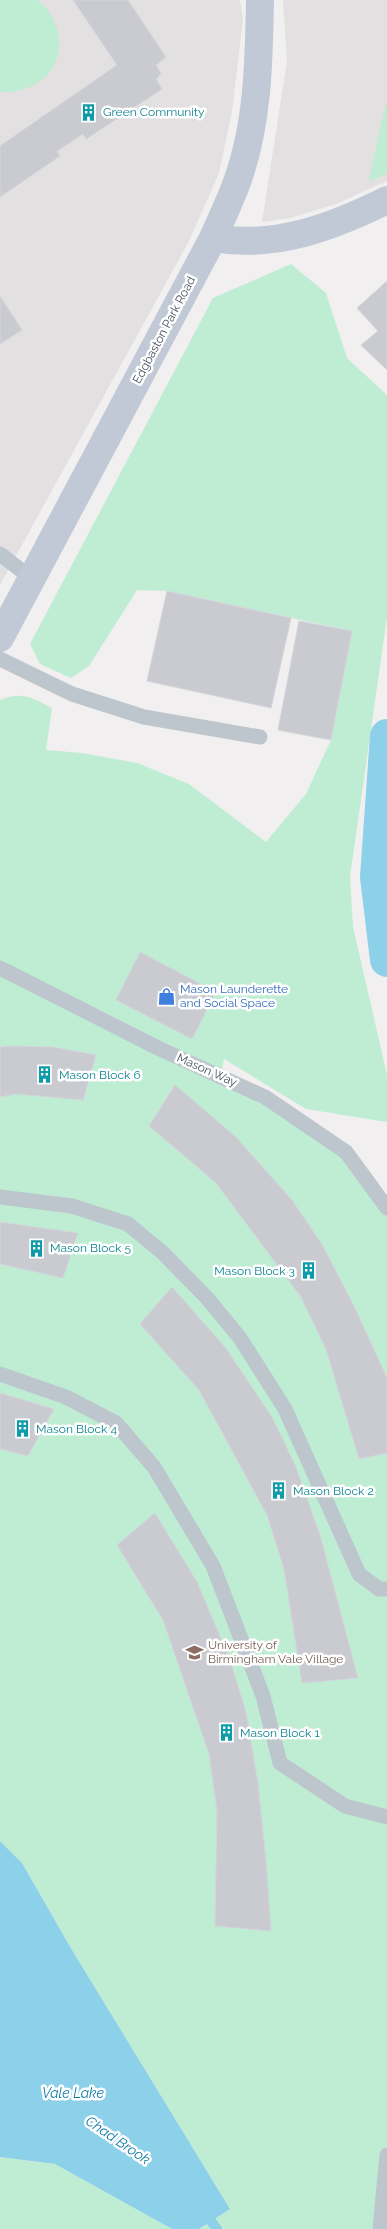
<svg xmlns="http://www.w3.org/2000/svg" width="387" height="2229" font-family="Raleway,sans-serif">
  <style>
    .education { fill: #e2e0e1 }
    .green { fill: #bfedd4 }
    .water { fill: #8dd0e9 }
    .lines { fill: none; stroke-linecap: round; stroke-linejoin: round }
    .stream { stroke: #8dd0e9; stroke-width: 10 }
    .canal { stroke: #8dd0e9; stroke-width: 34 }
    .building { fill: #c9cbd1; stroke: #d3d5da }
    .lane { stroke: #bdc5cd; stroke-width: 15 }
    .secondary { stroke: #c0c9d5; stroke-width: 28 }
    .labels { text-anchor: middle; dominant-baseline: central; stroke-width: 5; stroke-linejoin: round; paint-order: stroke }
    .culture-label { font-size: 12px; fill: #0d838f; stroke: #fff; text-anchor: start }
    .street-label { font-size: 12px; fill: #47515c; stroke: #fff }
    .shop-label { font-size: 12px; fill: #366cbe; stroke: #fff; text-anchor: start }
    .education-label { font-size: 12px; fill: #785e54; stroke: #fff; text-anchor: start }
    .water-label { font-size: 14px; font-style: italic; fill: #117ca5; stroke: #fff }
  </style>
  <rect width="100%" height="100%" fill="#f1efef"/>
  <path class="education" d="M0,0H240L243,19L232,112L219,173L188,243L0,585Z
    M283,0H387V181L336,204L290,218L262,222L287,61Z"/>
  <path class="green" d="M0,0C11,0 25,0 35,0C41,1 46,8 49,12C76,53 46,95 0,92Z
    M385,105H387V174L369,181Z
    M291,264L326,293L347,358L387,395V617L350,877L353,927L387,1075V1122L306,1109L224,1059L221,1076L346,1152L387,1208V2229H199L230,2209L72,1950L22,1863L0,1841V700C22,691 32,698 52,708L46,750L82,753L137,763L189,784L266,842L306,794L331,740L352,631L167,591L137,590L89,666L71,678L40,664L30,644L213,298Z
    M0,2157L55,2164L172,2229H0Z"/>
  <path class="water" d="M0,1841L22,1863L72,1950L230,2209L199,2229H172L55,2164L0,2157Z"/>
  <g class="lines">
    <path class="stream" d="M200,2213L211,2221L217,2229"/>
    <path class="canal" d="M387,736L377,877L387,960"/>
  </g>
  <path class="building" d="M73,0H128L166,57L156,65L161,74L156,79L162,89L86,139L83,134L57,151L60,156L0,197V146L117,65Z
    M387,281V369H386L361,345L378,331L357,308Z
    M0,296L22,330L0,344Z
    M167,591L291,618L271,708L147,681Z
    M299,621L352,631L331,740L278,730Z
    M140,952L216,992L192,1039L116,1000Z
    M9,1046L53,1047L96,1055L83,1100L16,1094L0,1097V1047Z
    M175,1085L236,1137L292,1200L323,1246L356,1310L387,1378V1453L359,1459L326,1349L301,1297L216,1183L149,1126Z
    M0,1222L78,1233L63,1278L0,1264Z
    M172,1287L225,1347L272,1417L296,1467L320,1535L358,1678L302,1683L284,1569L267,1515L199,1390L140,1324Z
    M0,1393L54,1409L28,1456L0,1449Z
    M155,1513L197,1582L230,1660L246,1712L258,1783L266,1861L271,1931L215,1926L217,1811L209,1754L163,1620L117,1545Z"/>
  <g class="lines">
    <path class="lane" d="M0,554L31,578
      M0,659L72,694L144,717L260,737
      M0,968L158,1048L265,1097L346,1152L387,1208
      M0,1197L72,1206L128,1224L163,1253L207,1298L240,1338L285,1409L359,1574L379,1589H387
      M0,1374L66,1397L116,1423L154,1467L213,1566L263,1696L280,1763L345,1806L387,1817
      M380,2229L387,2155"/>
    <path class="secondary" d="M213,238C275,249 333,227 387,200
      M0,638L213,238C221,220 230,201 237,182C258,124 259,61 260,0"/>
  </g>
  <defs>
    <symbol id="building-bare" viewBox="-9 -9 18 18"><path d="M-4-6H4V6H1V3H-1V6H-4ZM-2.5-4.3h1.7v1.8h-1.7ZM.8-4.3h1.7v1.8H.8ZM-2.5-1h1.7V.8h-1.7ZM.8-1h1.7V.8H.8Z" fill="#0f9aa8" stroke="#fff" stroke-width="2.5" paint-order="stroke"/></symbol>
    <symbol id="shop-bare" viewBox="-9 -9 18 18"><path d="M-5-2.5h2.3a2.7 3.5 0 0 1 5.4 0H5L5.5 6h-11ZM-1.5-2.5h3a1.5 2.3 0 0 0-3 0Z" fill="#3f7fe0" stroke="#fff" stroke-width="2.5" paint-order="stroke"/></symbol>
    <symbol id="university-bare" viewBox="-9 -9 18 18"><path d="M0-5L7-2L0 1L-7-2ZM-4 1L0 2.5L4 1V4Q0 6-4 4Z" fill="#8d6e63" stroke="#fff" stroke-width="2.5" paint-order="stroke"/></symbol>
  </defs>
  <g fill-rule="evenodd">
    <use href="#building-bare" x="76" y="100" width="25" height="25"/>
    <use href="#shop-bare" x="154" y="984" width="25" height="25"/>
    <use href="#building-bare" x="32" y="1062" width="25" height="25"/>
    <use href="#building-bare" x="24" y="1236" width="25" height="25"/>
    <use href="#building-bare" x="296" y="1258" width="25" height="25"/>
    <use href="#building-bare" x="10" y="1416" width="25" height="25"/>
    <use href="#building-bare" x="266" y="1478" width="25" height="25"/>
    <use href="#university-bare" x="182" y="1640" width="25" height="25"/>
    <use href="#building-bare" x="214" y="1720" width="25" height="25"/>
  </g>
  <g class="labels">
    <g class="culture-label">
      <text x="103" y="112">Green Community</text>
      <text x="59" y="1075">Mason Block 6</text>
      <text x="50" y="1248">Mason Block 5</text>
      <text x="295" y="1271" text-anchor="end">Mason Block 3</text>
      <text x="36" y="1429">Mason Block 4</text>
      <text x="293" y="1491">Mason Block 2</text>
      <text x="240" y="1733">Mason Block 1</text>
    </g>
    <g class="street-label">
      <text transform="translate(164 330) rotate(-62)">Edgbaston Park Road</text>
      <text transform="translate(207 1070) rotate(24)">Mason Way</text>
    </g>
    <g class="shop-label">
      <text x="180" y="989">Mason Launderette<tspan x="180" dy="14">and Social Space</tspan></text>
    </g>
    <g class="education-label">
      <text x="208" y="1645">University of<tspan x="208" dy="14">Birmingham Vale Village</tspan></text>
    </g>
    <g class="water-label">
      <text x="73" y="2093">Vale Lake</text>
      <text transform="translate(118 2140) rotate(34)">Chad Brook</text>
    </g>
  </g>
</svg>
